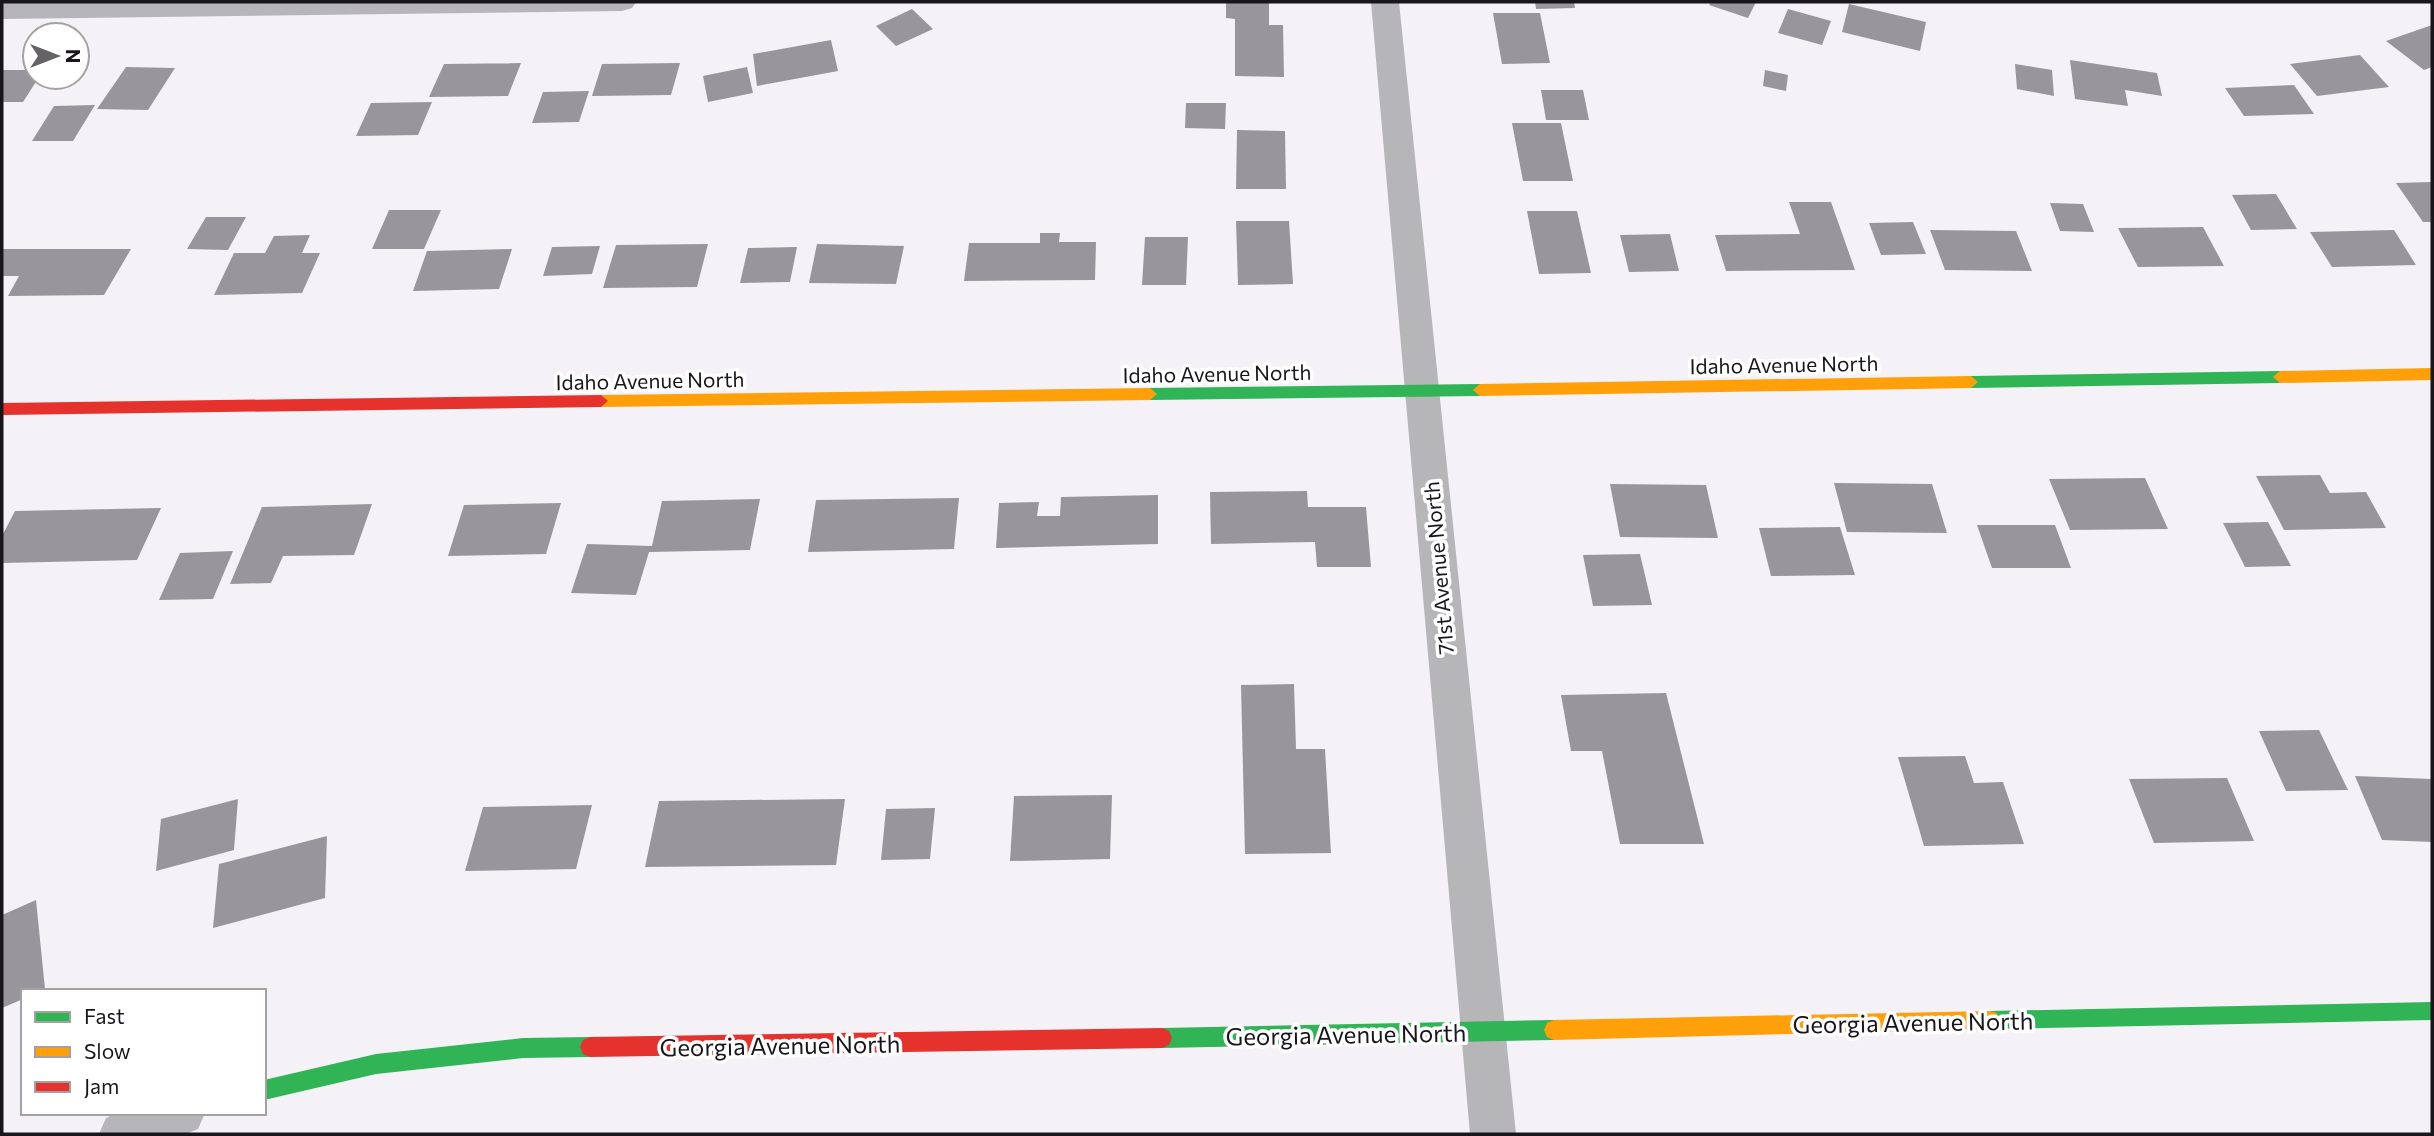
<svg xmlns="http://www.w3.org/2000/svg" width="2434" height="1136" font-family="Commissioner,sans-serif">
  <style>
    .building { fill: #99959d }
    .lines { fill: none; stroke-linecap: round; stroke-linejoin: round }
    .street { fill: #b6b5b7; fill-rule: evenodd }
    .fast { fill: #30b455; fill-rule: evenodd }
    .slow { fill: #ff9f0a; fill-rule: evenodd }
    .jam { fill: #e5322d; fill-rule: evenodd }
    .labels { text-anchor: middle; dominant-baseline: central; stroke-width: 7; stroke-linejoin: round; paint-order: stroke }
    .street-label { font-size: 21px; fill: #18161a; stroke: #fff }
    .near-street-label { font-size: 24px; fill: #18161a; stroke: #fff }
  </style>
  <rect width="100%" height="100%" fill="#f4f1f7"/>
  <path class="building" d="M1226,2H1269V25H1283L1284,77L1235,76V19L1226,18Z
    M1535,2H1574L1575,8L1536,9Z
    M1711,2H1756L1748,18L1709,5Z
    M1849,4L1926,22L1920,51L1842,32Z
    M912,9L933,29L896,46L876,26Z
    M1788,9L1831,21L1822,45L1778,33Z
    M1493,13H1540L1550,63L1502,64Z
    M2432,25V67L2424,70L2386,41Z
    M831,40L838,71L757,86L753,54Z
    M2360,55L2389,87L2317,96L2290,64Z
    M2070,60L2157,73L2162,96L2125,90L2128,106L2075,99Z
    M521,63L508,96L429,97L444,64Z
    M680,63L671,95L592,96L602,64Z
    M2015,64L2052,70L2054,96L2017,89Z
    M126,67L175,68L148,110L97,109Z
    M747,67L753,93L708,102L703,76Z
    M2,70H35V77H39L23,102H2Z
    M1765,70L1788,75L1786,91L1763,86Z
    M2294,85L2314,114L2244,116L2225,88Z
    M1541,90H1583L1589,120H1546Z
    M589,91L579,122L532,123L543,92Z
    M432,102L418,135L356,136L371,103Z
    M1186,103H1226L1225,129L1185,128Z
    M95,105L73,141H32L54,106Z
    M1512,123H1561L1573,181H1523Z
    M1237,130L1285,131L1286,189H1236Z
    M2432,182V222H2423L2396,183Z
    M2276,194L2297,229L2251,230L2232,195Z
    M1789,202H1831L1855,270L1726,271L1715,235L1800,234Z
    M2050,203L2083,204L2094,232L2060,231Z
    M389,210H441L424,249H372Z
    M1527,211H1577L1591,273L1539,274Z
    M206,217H246L228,250L187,249Z
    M1236,221H1289L1293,284L1238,285Z
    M1913,222L1926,254L1881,255L1869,223Z
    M2203,227L2224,266L2138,267L2118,228Z
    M1930,230L2016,231L2032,271L1945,270Z
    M2394,230L2416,265L2332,267L2310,232Z
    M1040,233H1060L1059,242H1096L1095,280L964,281L969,243H1040Z
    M1670,234L1679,271L1629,272L1620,235Z
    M310,235L302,253H320L302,293L214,295L234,253H265L274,236Z
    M1145,237H1188L1186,285H1142Z
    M708,244L697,287L603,288L616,245Z
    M817,244L904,246L896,284L809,283Z
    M600,246L592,274L543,276L552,247Z
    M797,247L790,282L740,283L748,248Z
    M2,249H131L104,295L8,296L19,276H2Z
    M512,249L499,289L413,291L427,251Z
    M2320,475L2330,493L2366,492L2386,528L2284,530L2256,476Z
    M2145,478L2168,529L2070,530L2049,479Z
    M1834,483L1932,484L1947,533L1847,532Z
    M1610,484L1706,485L1718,538L1620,537Z
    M1307,491L1308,507H1366L1371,567H1317L1315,542L1211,544L1210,492Z
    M1158,495V544L996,548L999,503L1039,502L1037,516H1060L1061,497Z
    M959,498L954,549L808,552L816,500Z
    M760,499L750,550L649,552L636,595L571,593L587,544L652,546L662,501Z
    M561,503L546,554L448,556L464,505Z
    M372,504L354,555L283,556L271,583L230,584L262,507Z
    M161,508L137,560L2,563V536L15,511Z
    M2268,522L2291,566L2245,567L2223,523Z
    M1977,525H2055L2071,568H1992Z
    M1840,527L1855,575L1771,576L1759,528Z
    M233,551L213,599L159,600L180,553Z
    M1640,554L1652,605L1593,606L1583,555Z
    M1294,684L1296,749H1325L1331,853L1245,854L1241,685Z
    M1666,693L1704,844H1620L1602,751H1571L1561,695Z
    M2319,730L2348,790L2286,791L2259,731Z
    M1965,756L1974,783L2003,782L2024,844L1924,846L1898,757Z
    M2355,776L2432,779V842L2382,840Z
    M2227,778L2254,841L2154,843L2129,779Z
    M1112,795L1110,859L1010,861L1014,796Z
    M238,799L234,850L156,871L161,819Z
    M845,799L836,865L645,867L659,801Z
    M592,805L576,869L465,871L483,807Z
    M935,808L930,859L881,860L886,809Z
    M327,836L325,898L213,928L219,864Z
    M36,900L45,989L23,991V999L2,1008V915Z"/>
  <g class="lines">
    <path class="street" d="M2,2H636L632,8L622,11L2,19Z
      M1371,2H1399L1516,1134H1470Z
      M116,1113H205L198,1129L186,1134H99L106,1118Z"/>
    <path class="fast" d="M2280,371L2287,377L2280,383L1971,388L1964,382L1971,376Z
      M1480,384L1487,390L1480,396L1150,400L1143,394L1150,388Z
      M2432,1002V1020L1990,1029L1983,1027L1981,1020L1983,1013L1990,1011Z
      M1554,1020L1561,1023L1564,1030L1561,1037L1554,1040L1162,1048L1155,1045L1152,1038L1155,1031L1162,1028Z
      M590,1037L597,1040L600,1047L597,1054L590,1057L523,1058L376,1074L264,1100V1080L376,1054L523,1038Z"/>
    <path class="slow" d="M2432,368V380L2280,383L2273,377L2280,371Z
      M1971,376L1978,382L1971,388L1480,396L1473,390L1480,384Z
      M1150,388L1157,394L1150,400L601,407L594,401L601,395Z
      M1990,1011L1997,1013L1999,1020L1997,1027L1990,1029L1554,1040L1547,1037L1544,1030L1547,1023L1554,1020Z"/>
    <path class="jam" d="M601,395L608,401L601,407L2,415V403Z
      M1162,1028L1169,1031L1172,1038L1169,1045L1162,1048L590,1057L583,1054L580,1047L583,1040L590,1037Z"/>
  </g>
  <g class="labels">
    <g class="street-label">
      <text transform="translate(1784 364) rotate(-1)">Idaho Avenue North</text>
      <text transform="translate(1217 373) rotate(-1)">Idaho Avenue North</text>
      <text transform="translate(650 380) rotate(-1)">Idaho Avenue North</text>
      <text transform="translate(1438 568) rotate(-95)">71st Avenue North</text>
    </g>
    <g class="near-street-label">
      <text transform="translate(1913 1022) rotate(-1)">Georgia Avenue North</text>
      <text transform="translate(1346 1034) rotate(-1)">Georgia Avenue North</text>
      <text transform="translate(780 1045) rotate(-1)">Georgia Avenue North</text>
    </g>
  </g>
  <rect width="2434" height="1136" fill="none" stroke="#18161a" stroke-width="7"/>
  <rect x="21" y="989" width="245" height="126" fill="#ffffff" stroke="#a3a2a3" stroke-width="2"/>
  <rect x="35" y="1012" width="35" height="10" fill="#30b455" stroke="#a3a2a3" stroke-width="2"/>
  <text x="84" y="1024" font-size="21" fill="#18161a">Fast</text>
  <rect x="35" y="1047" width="35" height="10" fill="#ff9f0a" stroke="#a3a2a3" stroke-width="2"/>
  <text x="84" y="1059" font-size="21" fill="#18161a">Slow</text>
  <rect x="35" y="1082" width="35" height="10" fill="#e5322d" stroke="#a3a2a3" stroke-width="2"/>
  <text x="84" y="1094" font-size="21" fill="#18161a">Jam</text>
  <g transform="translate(56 56) rotate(90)"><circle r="33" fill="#ffffff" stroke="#a3a2a3" stroke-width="2"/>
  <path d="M0-5L12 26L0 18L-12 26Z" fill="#656367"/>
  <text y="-10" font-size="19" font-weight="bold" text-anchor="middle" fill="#18161a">N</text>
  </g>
</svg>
